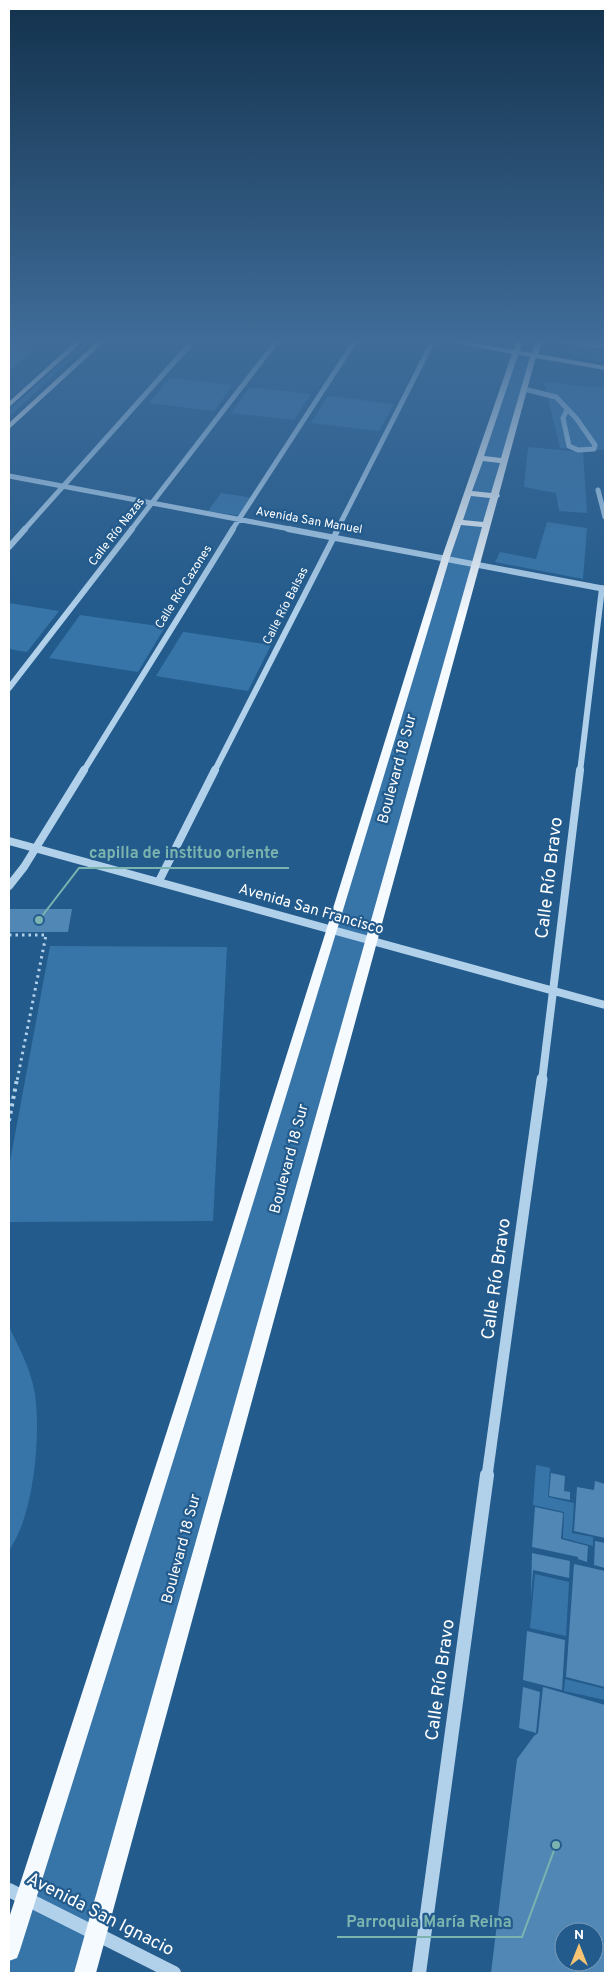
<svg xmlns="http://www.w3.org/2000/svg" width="614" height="1982" font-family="Overpass,sans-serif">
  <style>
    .green { fill: #3775a9 }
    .building { fill: #5087b5; fill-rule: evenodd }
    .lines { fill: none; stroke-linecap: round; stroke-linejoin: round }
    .path-far1 { stroke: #b1d1eb; stroke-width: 3; stroke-dasharray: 2.5 4; stroke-linecap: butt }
    .path { stroke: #b1d1eb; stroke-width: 4; stroke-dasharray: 3 4.5; stroke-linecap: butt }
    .minor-far4 { stroke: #b1d1eb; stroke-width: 5 }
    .minor-far3 { stroke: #b1d1eb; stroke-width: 6 }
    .minor-far2 { stroke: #b1d1eb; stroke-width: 8 }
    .minor-far1 { stroke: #b1d1eb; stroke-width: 11 }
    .minor { stroke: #b1d1eb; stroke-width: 14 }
    .major { fill: #f5fafe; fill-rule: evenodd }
    .labels { text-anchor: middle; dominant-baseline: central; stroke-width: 4.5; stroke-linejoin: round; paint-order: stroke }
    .far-street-label { font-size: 12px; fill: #fff; stroke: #235b8c }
    .street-label { font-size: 15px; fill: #fff; stroke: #235b8c }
    .near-street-label { font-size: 18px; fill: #fff; stroke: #235b8c }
    .leader { fill: none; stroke: #7bb4af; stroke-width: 2 }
    .callout-dot { fill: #7bb4af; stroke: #235b8c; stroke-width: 2 }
    .callout-label { font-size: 16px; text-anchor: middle; font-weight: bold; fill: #7bb4af; stroke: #235b8c; stroke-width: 4.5; stroke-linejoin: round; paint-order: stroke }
  </style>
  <rect width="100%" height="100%" fill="#235b8c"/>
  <path class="green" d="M9,341H45L33,350L9,347Z
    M85,341H91L9,417V410Z
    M554,341H605V362C585,360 569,356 554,341Z
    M514,357L532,360L85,1973H9V1950L25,1898L446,557Z
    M170,378L233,385L214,411L149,403Z
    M544,382L605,388V450L560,448Z
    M250,387L311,394L294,420L231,413Z
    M328,396L394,404L379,431L311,423Z
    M528,447L583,452L587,513L559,511L556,493L524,487Z
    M221,493L254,498L241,516L208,511Z
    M547,522L587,528L583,579L495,562L500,552L536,559Z
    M9,603L59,611L27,652L9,649Z
    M80,615L165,627L138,672L49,658Z
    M183,632H184L271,645L248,691L156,676Z
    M50,946L227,947L213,1221L9,1222V1167Z
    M9,1327C20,1349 31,1370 35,1394C41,1436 34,1516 9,1550Z
    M536,1465L550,1468L548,1497L574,1503L572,1533L593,1537V1546L563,1538L564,1512L533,1505Z
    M535,1574L569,1582L566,1636L530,1628Z
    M565,1679L605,1689V1700L564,1691Z"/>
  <path class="building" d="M9,347L33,350L9,371Z
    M9,909H72L68,932H9Z
    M551,1473L565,1476L564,1491L570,1492V1500L549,1496Z
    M595,1481L605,1484V1538L574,1531L577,1487L594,1490Z
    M535,1507L563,1513L561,1539L588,1546L587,1562L578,1559V1557L532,1547Z
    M595,1541L605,1543V1568L594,1565Z
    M532,1553L570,1561L569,1578L533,1570L531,1597Z
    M574,1564L605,1571V1687L566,1677Z
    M527,1631L565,1640L562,1690L523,1680Z
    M523,1687L540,1692L536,1733L519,1728Z
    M543,1687L605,1705V1973H491L517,1759L534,1736L538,1733ZM564,1932H594V1962H564Z"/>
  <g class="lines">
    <path class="path-far1" d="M9,935H46L17,1081"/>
    <path class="path" d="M9,1121L17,1079"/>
    <path class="minor-far4" d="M563,341L605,346
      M524,389L556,397L576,418L595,445L594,449L578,450L569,446L563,418L567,410
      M9,476L295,530
      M598,490L605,517
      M24,530L193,341
      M131,530L277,341
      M232,530L355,341
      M337,530L433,341"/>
    <path class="minor-far3" d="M288,529L605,589
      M9,547L25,529
      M9,688L132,529
      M83,772L233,529
      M214,772L338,529
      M580,772L602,588"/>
    <path class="minor-far2" d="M9,841L605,1005
      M159,881L215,770
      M9,886L24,867L84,770
      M542,1081L580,770"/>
    <path class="minor-far1" d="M487,1476L542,1079"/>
    <path class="minor" d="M9,1890L174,1973
      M419,1973L487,1475"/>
    <path class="major" d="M76,341H83L9,407V402Z
      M98,341H105L9,429V423Z
      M445,341H459L514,350L517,341H523L520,351L532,353L537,341H543L538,354L605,366V370L536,358L535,360L499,494L500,496L498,498L96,1973H74L482,527L461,525L450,557C310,1023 166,1486 20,1950L17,1958L9,1961V1918L180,1391L326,931L442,557L512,354ZM518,355L530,357L501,458L484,456ZM483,461L500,463L491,493L472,491ZM471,496L490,498L483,522L463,520Z"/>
  </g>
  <linearGradient id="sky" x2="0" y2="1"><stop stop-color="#13324d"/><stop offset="0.55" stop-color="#3f6c99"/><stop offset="1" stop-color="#3f6c99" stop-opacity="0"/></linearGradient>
  <rect width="614" height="618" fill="url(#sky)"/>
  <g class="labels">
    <g class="far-street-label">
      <text transform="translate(309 521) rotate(10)">Avenida San Manuel</text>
      <text transform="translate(117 532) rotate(-52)">Calle Río Nazas</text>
      <text transform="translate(184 587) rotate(-58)">Calle Río Cazones</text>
      <text transform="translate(286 606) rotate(-63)">Calle Río Balsas</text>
    </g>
    <g class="street-label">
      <text transform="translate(398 769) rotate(-75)">Boulevard 18 Sur</text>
      <text transform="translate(311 910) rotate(16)">Avenida San Francisco</text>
      <text transform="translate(290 1159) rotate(-75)">Boulevard 18 Sur</text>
      <text transform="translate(182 1549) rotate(-75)">Boulevard 18 Sur</text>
    </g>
    <g class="near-street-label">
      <text transform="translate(550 878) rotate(-83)">Calle Río Bravo</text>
      <text transform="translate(497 1279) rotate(-82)">Calle Río Bravo</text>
      <text transform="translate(441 1680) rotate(-82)">Calle Río Bravo</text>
      <text transform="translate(100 1915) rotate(27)">Avenida San Ignacio</text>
    </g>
  </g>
  <path class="leader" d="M39 920L79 868H289M556 1845L522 1937H337"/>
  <g class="callout-dot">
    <circle cx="39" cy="920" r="5"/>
    <circle cx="556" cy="1845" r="5"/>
  </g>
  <g class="callout-label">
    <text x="184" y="858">capilla de instituo oriente</text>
    <text x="429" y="1927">Parroquia María Reina</text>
  </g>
  <rect width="614" height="1982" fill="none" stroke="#ffffff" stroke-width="20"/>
  <g transform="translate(579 1947)"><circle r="24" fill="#235b8c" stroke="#7b9dba"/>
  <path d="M0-4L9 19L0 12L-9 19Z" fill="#f6c473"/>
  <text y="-8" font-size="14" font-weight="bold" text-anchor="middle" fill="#ffffff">N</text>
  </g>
</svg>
